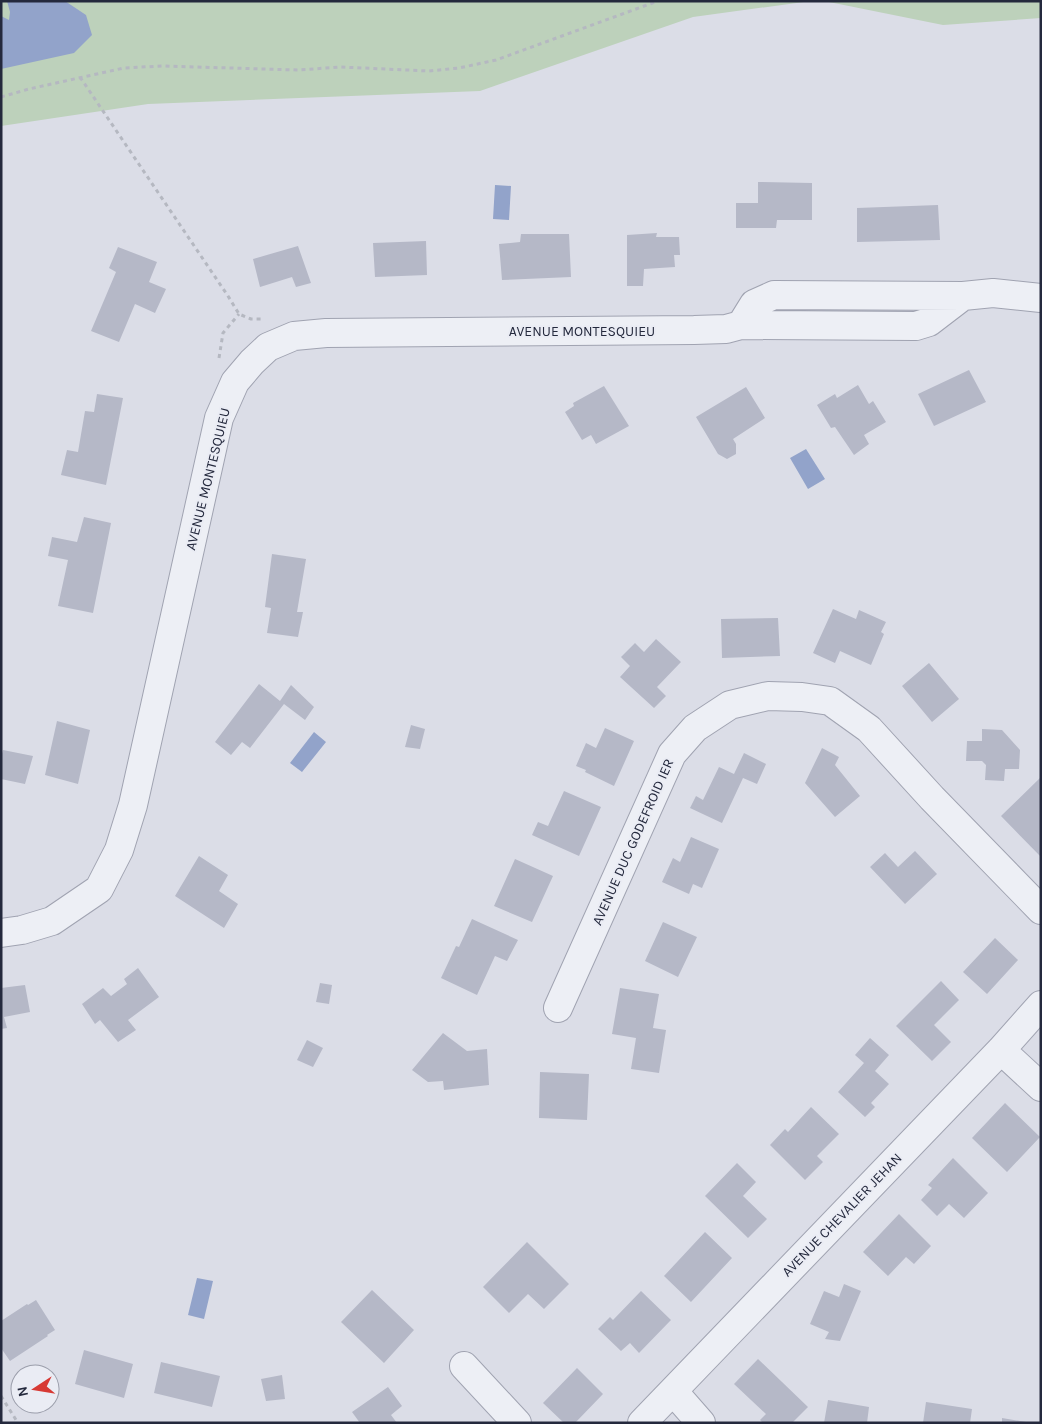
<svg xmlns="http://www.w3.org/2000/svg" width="1042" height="1424" font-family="Karla,sans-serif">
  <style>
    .green { fill: #bdd1bb }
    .water { fill: #92a3ca }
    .building { fill: #b5b8c7 }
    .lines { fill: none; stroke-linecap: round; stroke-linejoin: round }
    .street-casing { stroke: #a0a3b1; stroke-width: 30 }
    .path { stroke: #b5b8c1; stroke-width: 3; stroke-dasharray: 4 4; stroke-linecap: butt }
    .street { stroke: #edeff5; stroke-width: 28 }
    .labels { text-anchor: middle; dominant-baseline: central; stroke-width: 4; stroke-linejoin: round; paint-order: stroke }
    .street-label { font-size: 14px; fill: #24293d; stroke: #eaecf4 }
  </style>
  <rect width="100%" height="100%" fill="#dbdde7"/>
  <path class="green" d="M1,1H811L693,17L480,91L148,104L1,126Z
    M824,1H1041V18L943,25Z"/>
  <path class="water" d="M7,1H65L86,15L92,35L74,53L1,69V16L9,20L10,12Z
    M495,185L511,186L509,220L493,219Z
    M806,449L825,479L808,489L790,458Z
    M314,732L326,742L302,772L290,763Z
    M197,1278L213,1281L204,1319L188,1315Z"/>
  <path class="building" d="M758,182L812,183V220H777L776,228H736V203H758Z
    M938,205L940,240L857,242V208Z
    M657,233L656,237H679L680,255H674L675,267L644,269L643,286H627V235Z
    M521,234H569L571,277L502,280L499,244L520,242Z
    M426,241L427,275L375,277L373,243Z
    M298,246L311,283L296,287L292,277L260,287L253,259Z
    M118,247L157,262L149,282L166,289L155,313L135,304L119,342L91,331L116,272L109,268Z
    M969,370L986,402L934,426L918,394Z
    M858,385L869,404L873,401L886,422L864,435L869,444L854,455L835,427L831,428L817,405L835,394L837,398Z
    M604,386L629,426L596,444L591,435L582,440L565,412L574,406L573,403Z
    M746,387L765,418L733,439L736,444V454L727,459L718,454L696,417Z
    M97,394L123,398L106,485L61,475L67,450L78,452L85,411L94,412Z
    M84,517L111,523L93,613L58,606L68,560L48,556L52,537L77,542Z
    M272,554L306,559L297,612H303L298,637L267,633L271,608L265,607Z
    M833,609L856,619L859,610L886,622L881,632L884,634L871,665L840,651L835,663L813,653Z
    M778,618L780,656L722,658L721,619Z
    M656,639L681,662L657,687L666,696L654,708L620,677L630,666L621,657L635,643L644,652Z
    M929,663L959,699L932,722L902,686Z
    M259,684L280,701L291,685L314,707L305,720L284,704L250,748L242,742L231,755L215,742Z
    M57,721L90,730L78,784L45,775Z
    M411,725L425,729L420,749L405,747Z
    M605,728L634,741L614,786L585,772L586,770L576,766L586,743L596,748Z
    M982,729L1002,730L1020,750L1019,769H1005L1004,781L985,780L986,765L982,761H966L967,741H982Z
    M822,748L839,757L835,765L860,796L835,817L805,783Z
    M3,750L33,756L25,784L1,779V757Z
    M744,753L766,764L757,784L743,778L722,823L690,808L696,796L703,800L719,767L734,774Z
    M1041,777V857L1001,816Z
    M564,791L601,807L579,856L532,835L538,822L548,826Z
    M691,837L719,849L702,888L693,884L689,894L662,882L673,858L680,862Z
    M915,851L937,874L905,904L870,867L885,853L898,867Z
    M199,856L228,875L219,891L238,904L224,928L175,896Z
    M515,859L553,876L532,922L494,906Z
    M472,919L518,940L507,961L495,956L477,995L441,978L456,946L459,947Z
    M663,922L697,937L678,977L645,961Z
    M995,938L1018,960L987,994L963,972Z
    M138,968L159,997L128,1020L136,1030L118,1042L100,1020L95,1024L82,1004L103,988L111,996L127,984L124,979Z
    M941,981L959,1000L934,1025L951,1042L932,1061L896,1026Z
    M320,983L332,985L329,1004L316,1002Z
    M25,985L30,1012L4,1017L7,1028L1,1029V988Z
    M620,988L659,994L653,1028L666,1030L659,1073L631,1069L636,1038L612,1034Z
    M443,1033L467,1051L487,1049L489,1085L444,1090L443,1081L428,1082L412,1070Z
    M870,1038L889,1055L875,1071L889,1084L871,1103L875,1107L865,1117L838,1092L864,1063L855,1055Z
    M307,1040L323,1048L313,1067L297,1060Z
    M540,1072L589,1074L587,1120L539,1118Z
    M1005,1103L1040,1137L1007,1172L972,1138Z
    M811,1107L839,1134L817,1156L823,1162L805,1180L770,1145L785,1129L788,1132Z
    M953,1158L988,1193L964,1218L949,1204L937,1216L921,1200L932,1188L928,1185Z
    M737,1163L756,1182L743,1196L767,1219L748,1238L705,1196Z
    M899,1214L931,1246L914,1264L906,1257L888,1276L863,1252Z
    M705,1232L732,1258L691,1302L664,1276Z
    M527,1242L569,1284L544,1309L528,1294L509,1313L483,1287Z
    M844,1284L861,1291L840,1341L825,1339L829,1332L810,1324L824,1291L839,1297Z
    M372,1290L414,1330L384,1363L341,1322Z
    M641,1291L671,1320L639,1353L630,1343L621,1351L598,1329L610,1317L613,1320Z
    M36,1300L55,1330L47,1335L48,1336L10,1361L1,1348V1321L27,1304L28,1305Z
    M84,1350L133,1364L124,1398L75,1384Z
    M758,1359L808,1407L792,1423H763L760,1420L766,1414L734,1384Z
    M161,1362L220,1376L212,1407L154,1393Z
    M577,1368L603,1394L575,1423H564L543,1403Z
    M282,1375L285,1399L266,1401L261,1379Z
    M388,1387L402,1406L391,1415L397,1423H360L352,1412Z
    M828,1400L869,1407L867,1423H824Z
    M926,1402L972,1409L970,1423H923Z
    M1002,1418L1026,1422V1423H1002Z"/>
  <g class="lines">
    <defs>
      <path id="street" d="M741,325L754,304L774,295L963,296L993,293L1041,298
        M1,933L22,930L52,921L99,889L119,850L133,805L219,418L235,382L252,362L268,347L294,336L326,333L694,330L726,329L741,325L916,326L929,322L963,296
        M558,1008L672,754L695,728L730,705L768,696L802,697L830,701L869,729L932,798L1041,910
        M1001,1050L1041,1087
        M464,1366L517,1423
        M673,1391L701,1423
        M642,1423L1001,1050L1041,1005"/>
    </defs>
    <use href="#street" class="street-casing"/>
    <path class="path" d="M80,77L228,296L239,314L251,319H261
      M1,97L29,89L124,68L162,66L298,70L341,67L429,71L459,68L496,60L658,1
      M219,358L223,333L239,314
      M1,1396L18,1423"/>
    <use href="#street" class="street"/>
  </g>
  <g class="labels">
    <g class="street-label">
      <text x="582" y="331">AVENUE MONTESQUIEU</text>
      <text transform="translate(208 479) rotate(-76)">AVENUE MONTESQUIEU</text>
      <text transform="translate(633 842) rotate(-66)">AVENUE DUC GODEFROID IER</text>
      <text transform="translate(842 1215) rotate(-46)">AVENUE CHEVALIER JEHAN</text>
    </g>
  </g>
  <rect width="1042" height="1424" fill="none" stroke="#24293d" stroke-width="5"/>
  <g transform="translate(35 1389) rotate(258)"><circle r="24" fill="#eaecf4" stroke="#9b9eab"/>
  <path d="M0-4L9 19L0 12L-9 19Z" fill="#d73934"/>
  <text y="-8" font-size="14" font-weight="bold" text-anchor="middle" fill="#24293d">N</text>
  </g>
</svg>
